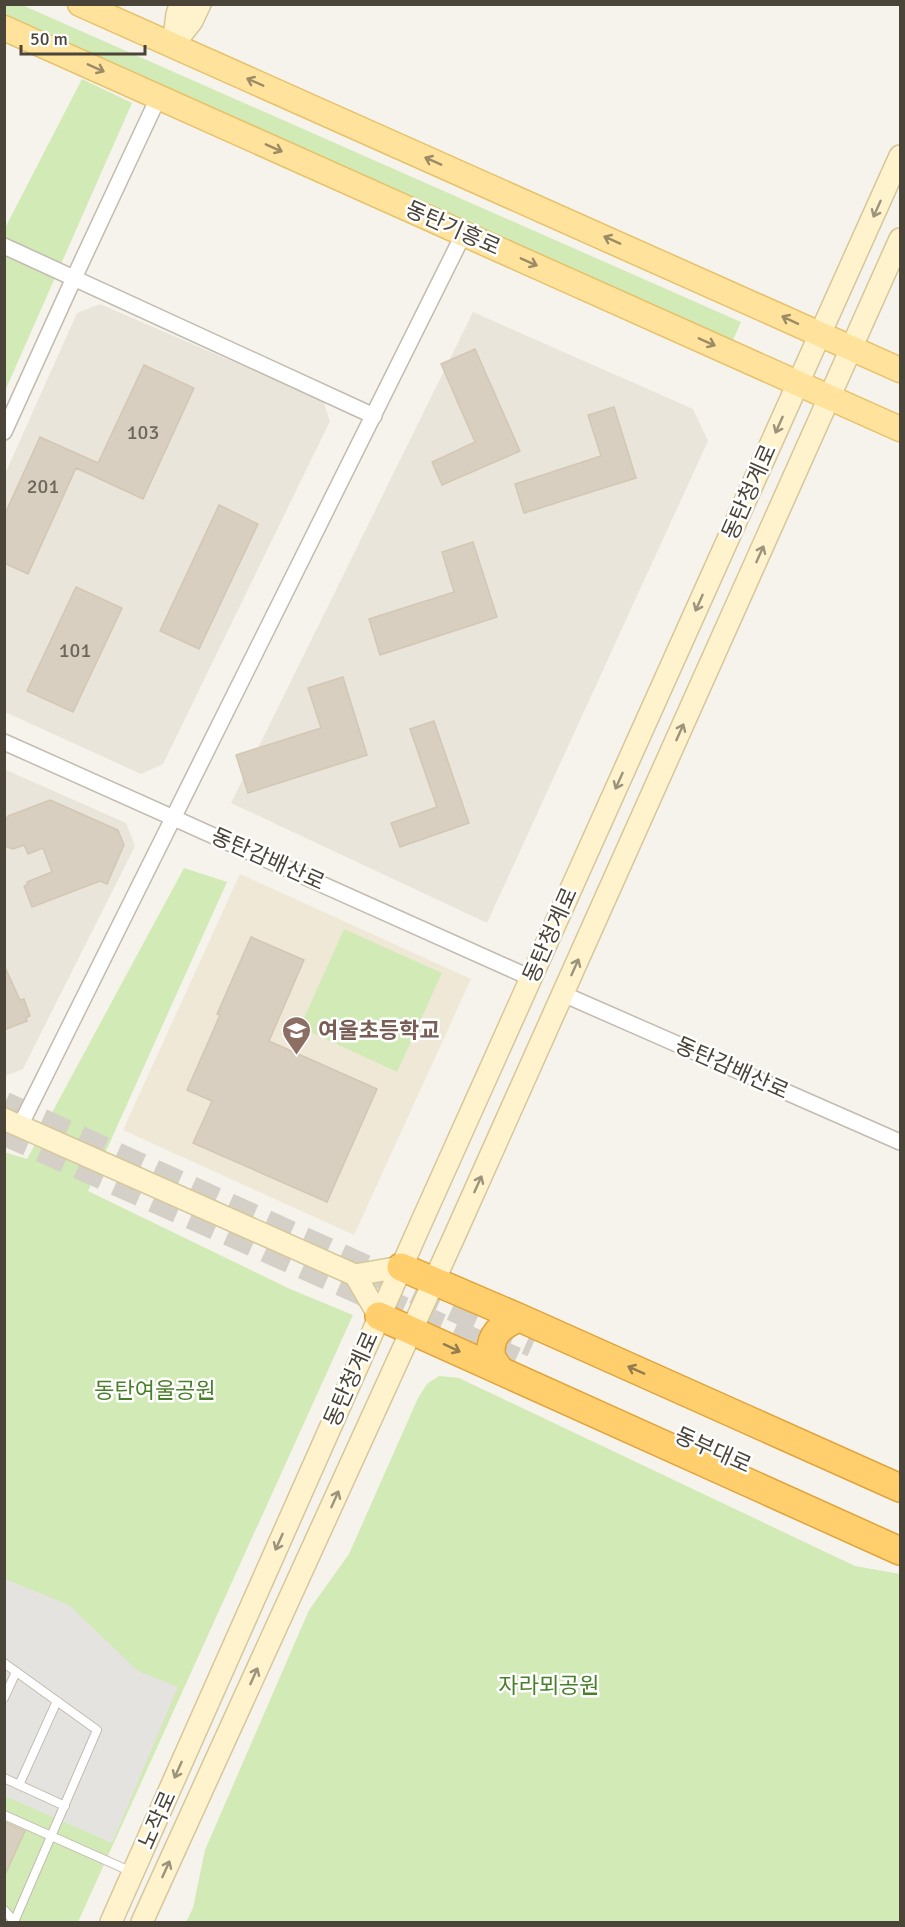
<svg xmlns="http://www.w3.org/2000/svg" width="905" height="1927" font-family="Signika,'Noto Sans KR',sans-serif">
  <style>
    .residential { fill: #eae5da }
    .education { fill: #efe8d6 }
    .green { fill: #d2eab5 }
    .parking { fill: #e5e3e0 }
    .building { fill: #d8cfc1; stroke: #d3c7b4; stroke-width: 1.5 }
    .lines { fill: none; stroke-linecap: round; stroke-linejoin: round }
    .highway-tunnel { stroke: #d4d0c8; stroke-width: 27; stroke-dasharray: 27 14; stroke-linecap: butt }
    .lane-casing { stroke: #c2bbae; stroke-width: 10 }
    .street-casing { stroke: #c2bbae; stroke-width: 18 }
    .secondary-casing { stroke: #d6c79b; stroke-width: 24 }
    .primary-casing { stroke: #e6c16a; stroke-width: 27 }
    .highway-casing { stroke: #e0a43c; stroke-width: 30 }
    .lane { stroke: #fff; stroke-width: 8 }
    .street { stroke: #fff; stroke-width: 15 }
    .secondary { stroke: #fff3cd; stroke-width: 21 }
    .primary { stroke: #ffe39c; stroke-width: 24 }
    .highway { stroke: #ffcf6e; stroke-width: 27 }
    .oneway { stroke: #9c8c66 }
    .oneway2 { stroke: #9c937c }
    .oneway3 { stroke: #937c4e }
    .labels { text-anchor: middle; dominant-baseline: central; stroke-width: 5; stroke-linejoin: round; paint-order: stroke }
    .number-label { font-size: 20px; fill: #6e675b }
    .street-label { font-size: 22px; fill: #4b4439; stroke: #fff }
    .education-label { font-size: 22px; font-weight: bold; fill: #785e54; stroke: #fff; text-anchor: start }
    .park-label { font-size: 22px; fill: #4a7f2a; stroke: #fff }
  </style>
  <rect width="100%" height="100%" fill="#f6f3ec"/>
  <path class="residential" d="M100,304L323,401L330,421L163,764L141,774L5,712V474L77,313Z
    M473,312L693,409L708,441L487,923L231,803Z
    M4,769L126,823L135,846L23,1069L5,1076Z"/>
  <path class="education" d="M240,874L471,979L354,1235L123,1130Z"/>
  <path class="green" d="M5,5H22L741,322L733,340L5,18Z
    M82,79L132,103L5,391V228Z
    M184,868L227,882L88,1191L290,1289L353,1315L78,1922H5L4,1152L27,1159Z
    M344,929L442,973L397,1072L300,1027Z
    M439,1376L459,1378L855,1566L900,1574V1922H186L193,1908L205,1850L309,1610L349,1554L418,1398L427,1384Z"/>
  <path class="parking" d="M5,1579L69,1605L138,1671L178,1687L112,1843L5,1796Z"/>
  <path class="building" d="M475,349L520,451L442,485L432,462L475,442L441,364Z
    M144,365L194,388L143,499L76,468L28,574L4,563V516L40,437L98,463Z
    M614,407L636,478L524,513L515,484L601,456L588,415Z
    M219,505L258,524L199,649L160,631Z
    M473,542L497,617L380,655L369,619L454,592L442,552Z
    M76,587L122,608L73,712L27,691Z
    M343,677L367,755L248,793L236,755L321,728L308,688Z
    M434,721L469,823L400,847L391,823L437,807L410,729Z
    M50,800L118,830L124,845L107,884L100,881L32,907L24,886L28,884L27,882L52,872L43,848L28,854L24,845L13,849L4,846V824L8,816Z
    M251,937L304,960L269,1041L377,1089L327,1202L193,1143L212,1101L187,1090L220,1015L217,1014Z
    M4,965L20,1000L24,999L30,1016L26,1018L27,1021L4,1030Z
    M4,1822L25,1831L4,1877Z"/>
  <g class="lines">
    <path class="highway-tunnel" d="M4,1105L533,1344
      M4,1132L526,1365"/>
    <defs>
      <path id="lane" d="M4,1663L97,1730L14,1922
        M4,1698L16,1672
        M4,1778L65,1806
        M19,1785L57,1701
        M4,1815L132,1872
        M4,1910L14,1921"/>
      <path id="street" d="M4,246L374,416
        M4,432L74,278L159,96
        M4,742L531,978
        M563,994L900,1142
        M20,1126L464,233"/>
      <path id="secondary" d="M173,45L192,21L200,4
        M173,45L177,14L181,4
        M4,1119L355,1275L401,1267
        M355,1275L379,1316
        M111,1922L421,1223L900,156
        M142,1922L454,1237L900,239"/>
      <path id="primary" d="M80,4L900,370
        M4,28L900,429"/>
      <path id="highway" d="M401,1267L520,1318L900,1488
        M379,1316L900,1551
        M500,1370C498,1367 494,1362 492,1358C487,1336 502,1324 520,1318"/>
    </defs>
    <use href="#lane" class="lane-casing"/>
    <use href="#street" class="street-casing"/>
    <use href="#secondary" class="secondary-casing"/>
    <use href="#primary" class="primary-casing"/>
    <use href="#highway" class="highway-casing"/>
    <use href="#lane" class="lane"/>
    <use href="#street" class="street"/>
    <use href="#secondary" class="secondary"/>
    <use href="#primary" class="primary"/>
    <use href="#highway" class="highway"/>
  </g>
  <defs><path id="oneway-shaft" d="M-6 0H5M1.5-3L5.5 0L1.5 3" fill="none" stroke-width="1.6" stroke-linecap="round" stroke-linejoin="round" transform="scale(1.5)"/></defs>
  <g class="oneway">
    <use href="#oneway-shaft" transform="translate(96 68) rotate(24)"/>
    <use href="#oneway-shaft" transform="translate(255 82) rotate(-156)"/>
    <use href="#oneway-shaft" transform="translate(274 148) rotate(24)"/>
    <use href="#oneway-shaft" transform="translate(433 161) rotate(-156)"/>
    <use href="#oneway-shaft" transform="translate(612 240) rotate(-156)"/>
    <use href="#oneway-shaft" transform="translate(529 262) rotate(24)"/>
    <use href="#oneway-shaft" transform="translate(790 320) rotate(-155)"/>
    <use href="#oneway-shaft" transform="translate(707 342) rotate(24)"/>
  </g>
  <g class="oneway2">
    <use href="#oneway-shaft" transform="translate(877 209) rotate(114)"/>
    <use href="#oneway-shaft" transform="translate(779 425) rotate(114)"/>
    <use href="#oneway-shaft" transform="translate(760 554) rotate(-66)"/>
    <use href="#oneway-shaft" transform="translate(699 603) rotate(114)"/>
    <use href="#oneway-shaft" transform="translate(680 732) rotate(-66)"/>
    <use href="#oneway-shaft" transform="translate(619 781) rotate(114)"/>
    <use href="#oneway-shaft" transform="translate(575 967) rotate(-66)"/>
    <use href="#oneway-shaft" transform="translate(478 1184) rotate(-66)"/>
    <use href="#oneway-shaft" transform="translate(335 1499) rotate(-66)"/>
    <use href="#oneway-shaft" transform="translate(279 1542) rotate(114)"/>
    <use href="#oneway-shaft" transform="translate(254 1676) rotate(-66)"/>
    <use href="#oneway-shaft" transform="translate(178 1770) rotate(114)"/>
    <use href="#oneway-shaft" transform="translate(166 1869) rotate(-66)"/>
  </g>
  <g class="oneway3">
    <use href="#oneway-shaft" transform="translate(452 1348) rotate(25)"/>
    <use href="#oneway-shaft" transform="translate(636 1370) rotate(-156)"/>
  </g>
  <defs>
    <symbol id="school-pin" viewBox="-11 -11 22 30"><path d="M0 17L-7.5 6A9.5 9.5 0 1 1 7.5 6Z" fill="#8d6e63" stroke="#fff"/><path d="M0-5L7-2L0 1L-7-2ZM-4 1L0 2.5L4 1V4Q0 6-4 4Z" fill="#fff"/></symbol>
  </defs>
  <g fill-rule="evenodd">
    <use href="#school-pin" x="280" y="1014" width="33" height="45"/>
  </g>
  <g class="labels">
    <g class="number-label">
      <text x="143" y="432">103</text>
      <text x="43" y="486">201</text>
      <text x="75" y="650">101</text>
    </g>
    <g class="street-label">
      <text transform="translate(453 228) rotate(24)">동탄기흥로</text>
      <text transform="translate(749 492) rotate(-66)">동탄청계로</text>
      <text transform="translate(268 859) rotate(24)">동탄감배산로</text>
      <text transform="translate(550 935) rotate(-66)">동탄청계로</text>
      <text transform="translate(732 1068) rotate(24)">동탄감배산로</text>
      <text transform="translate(351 1379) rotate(-66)">동탄청계로</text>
      <text transform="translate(713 1450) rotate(24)">동부대로</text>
      <text transform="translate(157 1820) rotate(-66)">노작로</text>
    </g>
    <g class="education-label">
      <text x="318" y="1030">여울초등학교</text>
    </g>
    <g class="park-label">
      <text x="155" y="1390">동탄여울공원</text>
      <text x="549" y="1685">자라뫼공원</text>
    </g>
  </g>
  <rect width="905" height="1927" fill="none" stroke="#4b4439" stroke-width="12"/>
  <path d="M21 45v9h124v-9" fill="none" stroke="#4b4439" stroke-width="3"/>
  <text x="30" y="45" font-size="18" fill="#4b4439" stroke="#ffffff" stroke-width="4.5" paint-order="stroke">50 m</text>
</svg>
